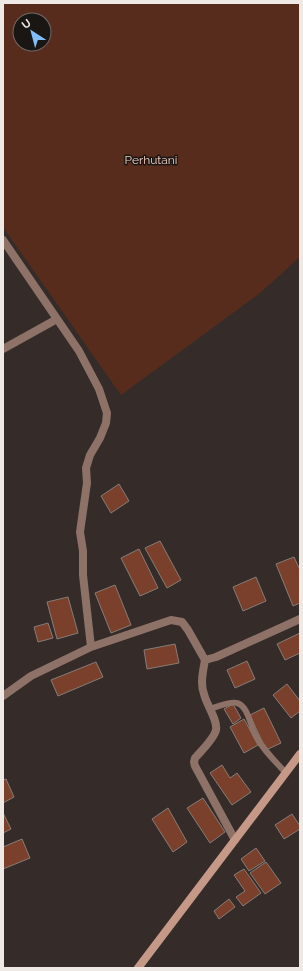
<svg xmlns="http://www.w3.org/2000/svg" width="303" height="971" font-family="Raleway,sans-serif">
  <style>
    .green { fill: #582c1d; fill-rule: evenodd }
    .building { fill: #7a402c; stroke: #877c78 }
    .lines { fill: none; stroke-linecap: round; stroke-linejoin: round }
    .lane { stroke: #8e7268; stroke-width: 6 }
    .street { stroke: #8e7268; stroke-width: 8 }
    .secondary { stroke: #c59888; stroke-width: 8 }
    .labels { text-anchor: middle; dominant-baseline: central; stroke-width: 3; stroke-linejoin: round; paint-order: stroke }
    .park-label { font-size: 12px; fill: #f3cdc0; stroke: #1a1614 }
  </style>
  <rect width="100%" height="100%" fill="#352c29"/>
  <path class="green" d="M3,3H300V257L260,293L121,395L3,227ZM20,20H44V44H20Z"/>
  <path class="building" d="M119,484L129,501L111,513L101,496Z
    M160,541L181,580L167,588L145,548Z
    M139,549L158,588L140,596L121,558Z
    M294,557L300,570V603L293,606L276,564Z
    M256,577L266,601L243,611L233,587Z
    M115,585L131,625L111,633L95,593Z
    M68,597L78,633L57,639L47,602Z
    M48,623L53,638L38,642L34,627Z
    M300,633V653L285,660L277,644Z
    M175,644L179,663L147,669L144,650Z
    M247,661L255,679L235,688L227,670Z
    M96,662L103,677L58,696L51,680Z
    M287,684L300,701V711L291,718L273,695Z
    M233,704L241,718L233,724L224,709Z
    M264,708L281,743L266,750L250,715Z
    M244,719L258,745L244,753L230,727Z
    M222,765L230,778L237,773L251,792L232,805L210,773Z
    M6,779L14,797L3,803V780Z
    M203,798L225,832L210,843L187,808Z
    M168,808L187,842L173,852L152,819Z
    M3,813L11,829L3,833Z
    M292,814L300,826V829L284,839L275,825Z
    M22,839L30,858L3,869V847Z
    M256,848L265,861L249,871L241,859Z
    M266,862L281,883L265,894L250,873Z
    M244,869L261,893L243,906L236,897L245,891L234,875Z
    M229,899L235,907L219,919L214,911Z"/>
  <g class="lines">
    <path class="lane" d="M210,709C216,707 231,701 237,703C248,706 250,725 255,734C262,749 275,761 286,773"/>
    <path class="street" d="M3,240L79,351L99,389L107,413L106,423L100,438L90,455L86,468L87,483L80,532L83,551V575L91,647
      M3,349L57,319
      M205,660C203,671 200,684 204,694C206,704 218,720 216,730C214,739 201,751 195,758L194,762L195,766L235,840
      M3,696L31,676L91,647L171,620L182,622L188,630L205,660L216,657L300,619"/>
    <path class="secondary" d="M138,968L300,754"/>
  </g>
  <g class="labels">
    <g class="park-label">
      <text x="151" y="160">Perhutani</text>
    </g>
  </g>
  <rect width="303" height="971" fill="none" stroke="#efe9e6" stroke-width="8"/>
  <g transform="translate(32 32) rotate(324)"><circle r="19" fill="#1a1614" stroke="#6f6a68"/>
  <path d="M0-3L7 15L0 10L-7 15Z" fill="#80bdfa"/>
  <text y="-6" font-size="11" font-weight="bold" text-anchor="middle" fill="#efe9e6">U</text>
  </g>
</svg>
